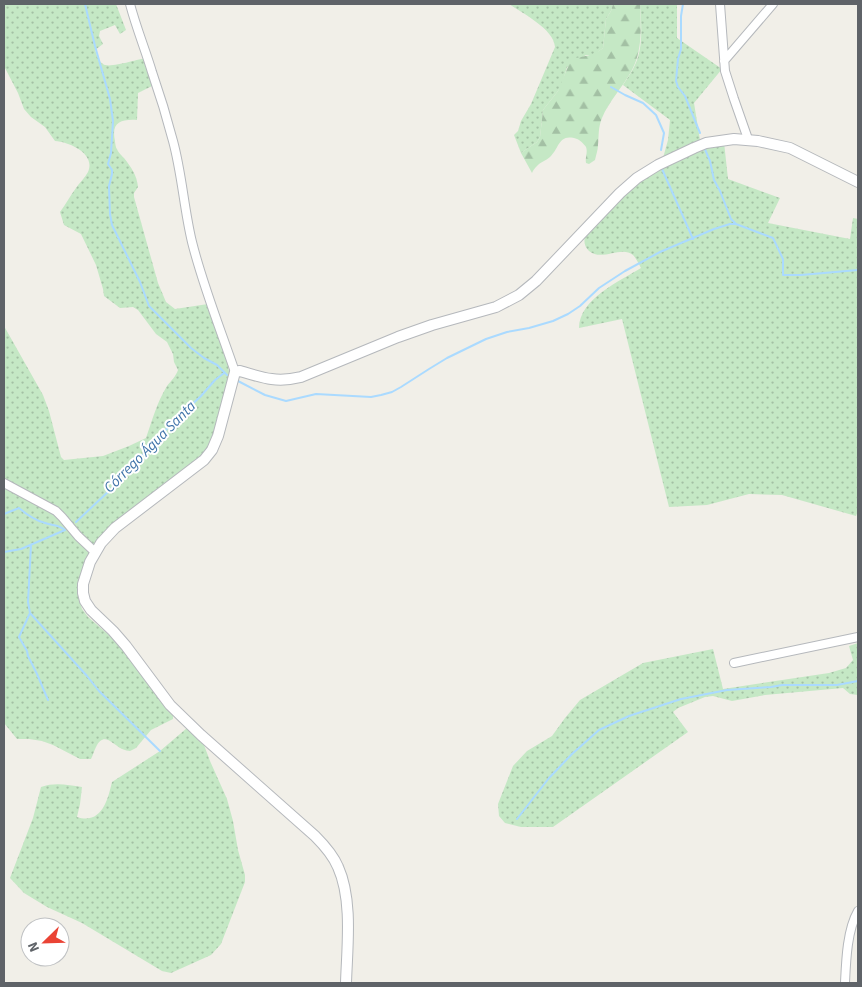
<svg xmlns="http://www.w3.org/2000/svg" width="862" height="987" font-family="'Source Sans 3',sans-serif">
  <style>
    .grass { fill: url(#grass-dots) }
    .forest { fill: url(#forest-firs) }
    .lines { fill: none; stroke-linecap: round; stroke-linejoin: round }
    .stream { stroke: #aadaff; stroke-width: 2 }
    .minor-casing { stroke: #b5b8bc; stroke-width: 10 }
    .tertiary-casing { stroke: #b5b8bc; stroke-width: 12 }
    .minor { stroke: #fff; stroke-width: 8 }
    .tertiary { stroke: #fff; stroke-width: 10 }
    .labels { text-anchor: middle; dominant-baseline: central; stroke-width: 4; stroke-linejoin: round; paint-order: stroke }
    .water-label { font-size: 15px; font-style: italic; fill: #4174aa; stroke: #fff }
  </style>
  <defs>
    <pattern id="grass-dots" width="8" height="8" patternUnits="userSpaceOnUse" patternTransform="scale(1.25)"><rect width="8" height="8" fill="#c5e8c5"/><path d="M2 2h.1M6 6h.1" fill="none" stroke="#a3c0a4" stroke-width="1.8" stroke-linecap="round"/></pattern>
    <pattern id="forest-firs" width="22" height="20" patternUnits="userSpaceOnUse" patternTransform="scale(1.25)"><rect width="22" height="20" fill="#c5e8c5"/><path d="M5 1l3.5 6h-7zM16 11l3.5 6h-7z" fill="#a3c0a4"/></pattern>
  </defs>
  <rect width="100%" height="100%" fill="#f1efe8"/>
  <path class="grass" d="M4,4H116L126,30L120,34L115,25L100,31L99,36L103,44L95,50C97,55 98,61 103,64C109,69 137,59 147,58L154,85L138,93L137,120C120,119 111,123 115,141C115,142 116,149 117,149C118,152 122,156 124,158C131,167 137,175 138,187L134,193V197L158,283L166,302L175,309L208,304L231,366L228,367L230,375L210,446L204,456L89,552L80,584L78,596L82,609L88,617L117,642L173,713V719L151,730L136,748L130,751C128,751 125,750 122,749C112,744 104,731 96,747C94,751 93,755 91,759H80L53,745L42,741L29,739H17L4,723V326L43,395L49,411L61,457L64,460L103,456L129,446L146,438C152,421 157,402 167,386C171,381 176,376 178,370L174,362L173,354L167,342L156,334L138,310L133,307L120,308L104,296L103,289L96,265L81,234L64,225L60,212C66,204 70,196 76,188C79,183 85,178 88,172C96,154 70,142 55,141L45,127L31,117L24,109L18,93L5,68L4,63Z
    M509,4H613L611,11L606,19L603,48L594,55H586L567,67L562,84L558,91L543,110L540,137L537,142L521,153L514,135L518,131L521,121L531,104L555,47C554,29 522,13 509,4Z
    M640,4H677V38L722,69L694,103L700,140L663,158L668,140L670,120L623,85C629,76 635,67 638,57C643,41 641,20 640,4Z
    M724,142L728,179L780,198L768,223L850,239L853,218L858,219V511L856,516L782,495L749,494L707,505L669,507L622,319L579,328C579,299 620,281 641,268C639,264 636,258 633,255C621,245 602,262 589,251C583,245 584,240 586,232L643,176L710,145Z
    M858,643V695L850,694L843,688L765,695L732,701L713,696L705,697L678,708L673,712L688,732L553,827H521L505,823L499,816L498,804L513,766L527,751L552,736L565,718L580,700L643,663L713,649L723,689L829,673L846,668L853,660L849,646Z
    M187,728L204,745L210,761L227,799L233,821L238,850L245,875V882L221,944L211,955L171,973L162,971L82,923L47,907L24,893L10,878L33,818L41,787C55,782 68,785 82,787L80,804L77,817C102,825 108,799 112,782L160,751Z"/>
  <path class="forest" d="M613,4H640C641,27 643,51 631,72C622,88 609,101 602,118C598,128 599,135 598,145C598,150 596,155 595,160L589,164L586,163C585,158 588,152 586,147C584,144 580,140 577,139C558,133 560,148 550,157C546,161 540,162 537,166C535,168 533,170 532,173L521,153L537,142L540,137L543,110L558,91L571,59C584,56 593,56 603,48L606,19L611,11Z"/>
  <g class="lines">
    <path class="stream" d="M85,4L95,46L110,99L113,121L111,153L108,164L112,170V174L109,186L110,214L112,225L140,282L149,306L191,348L204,358L217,365L227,375
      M683,4L681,16V49L678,59L676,81L678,87L685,96L700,133
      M611,87L625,95L643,103L656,115L664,133L661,150
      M704,147L710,161L714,180L720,191L731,219L736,224
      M662,169L693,239
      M238,381L265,395L286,401L316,394L371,397L381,395L392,392L401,387L429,369L447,358L486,339L507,332L529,328L553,321L568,314L580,306L599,288L625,271L660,252L714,229L730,224H736L773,238L783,259V275H801L858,270
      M4,514L19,508C27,515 34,520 45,523C53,526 58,524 65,530
      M76,522L110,490L132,466L155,443L169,426L201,396L215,380L224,373
      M31,545L28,602L30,613L19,637L27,651L28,656L37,674L48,700
      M4,552L21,549L65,530
      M30,613L87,676L99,691L160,751
      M517,819L549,778L572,754L599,730L629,716L681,699L727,690L771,687L782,685H837L858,681"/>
    <defs>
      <path id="minor" d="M130,4C136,27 145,49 152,72C160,95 167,118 173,141C182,174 184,209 192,242C203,286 220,328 235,372
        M720,4L725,71L734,99L748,139
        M724,61L773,4
        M4,483L56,511L62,517L78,536L95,552
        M734,663L858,637
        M845,983C846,961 847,930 858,911"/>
      <path id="tertiary" d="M346,983C347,948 353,900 338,867C333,855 324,845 315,836L201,735L170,705L126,646L113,631L91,610L85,601L83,593V584L90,562L101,543L115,528L204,460L212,450L218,436L235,372L240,371C263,378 277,383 301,377L398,337L432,325L496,307L519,295L536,281L620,193L637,178L658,165L694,148L706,143L734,139L758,141L790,148L858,182"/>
    </defs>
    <use href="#minor" class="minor-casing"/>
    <use href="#tertiary" class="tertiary-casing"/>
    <use href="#minor" class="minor"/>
    <use href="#tertiary" class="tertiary"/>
  </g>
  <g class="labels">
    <g class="water-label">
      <text transform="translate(150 447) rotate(-45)">Córrego Água Santa</text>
    </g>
  </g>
  <rect width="862" height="987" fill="none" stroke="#5f6368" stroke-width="10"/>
  <g transform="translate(45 942) rotate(247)"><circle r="24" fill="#ffffff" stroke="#bfc1c3"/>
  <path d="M0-4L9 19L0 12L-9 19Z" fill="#ea4335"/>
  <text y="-8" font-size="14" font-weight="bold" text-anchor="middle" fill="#5f6368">N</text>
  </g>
</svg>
